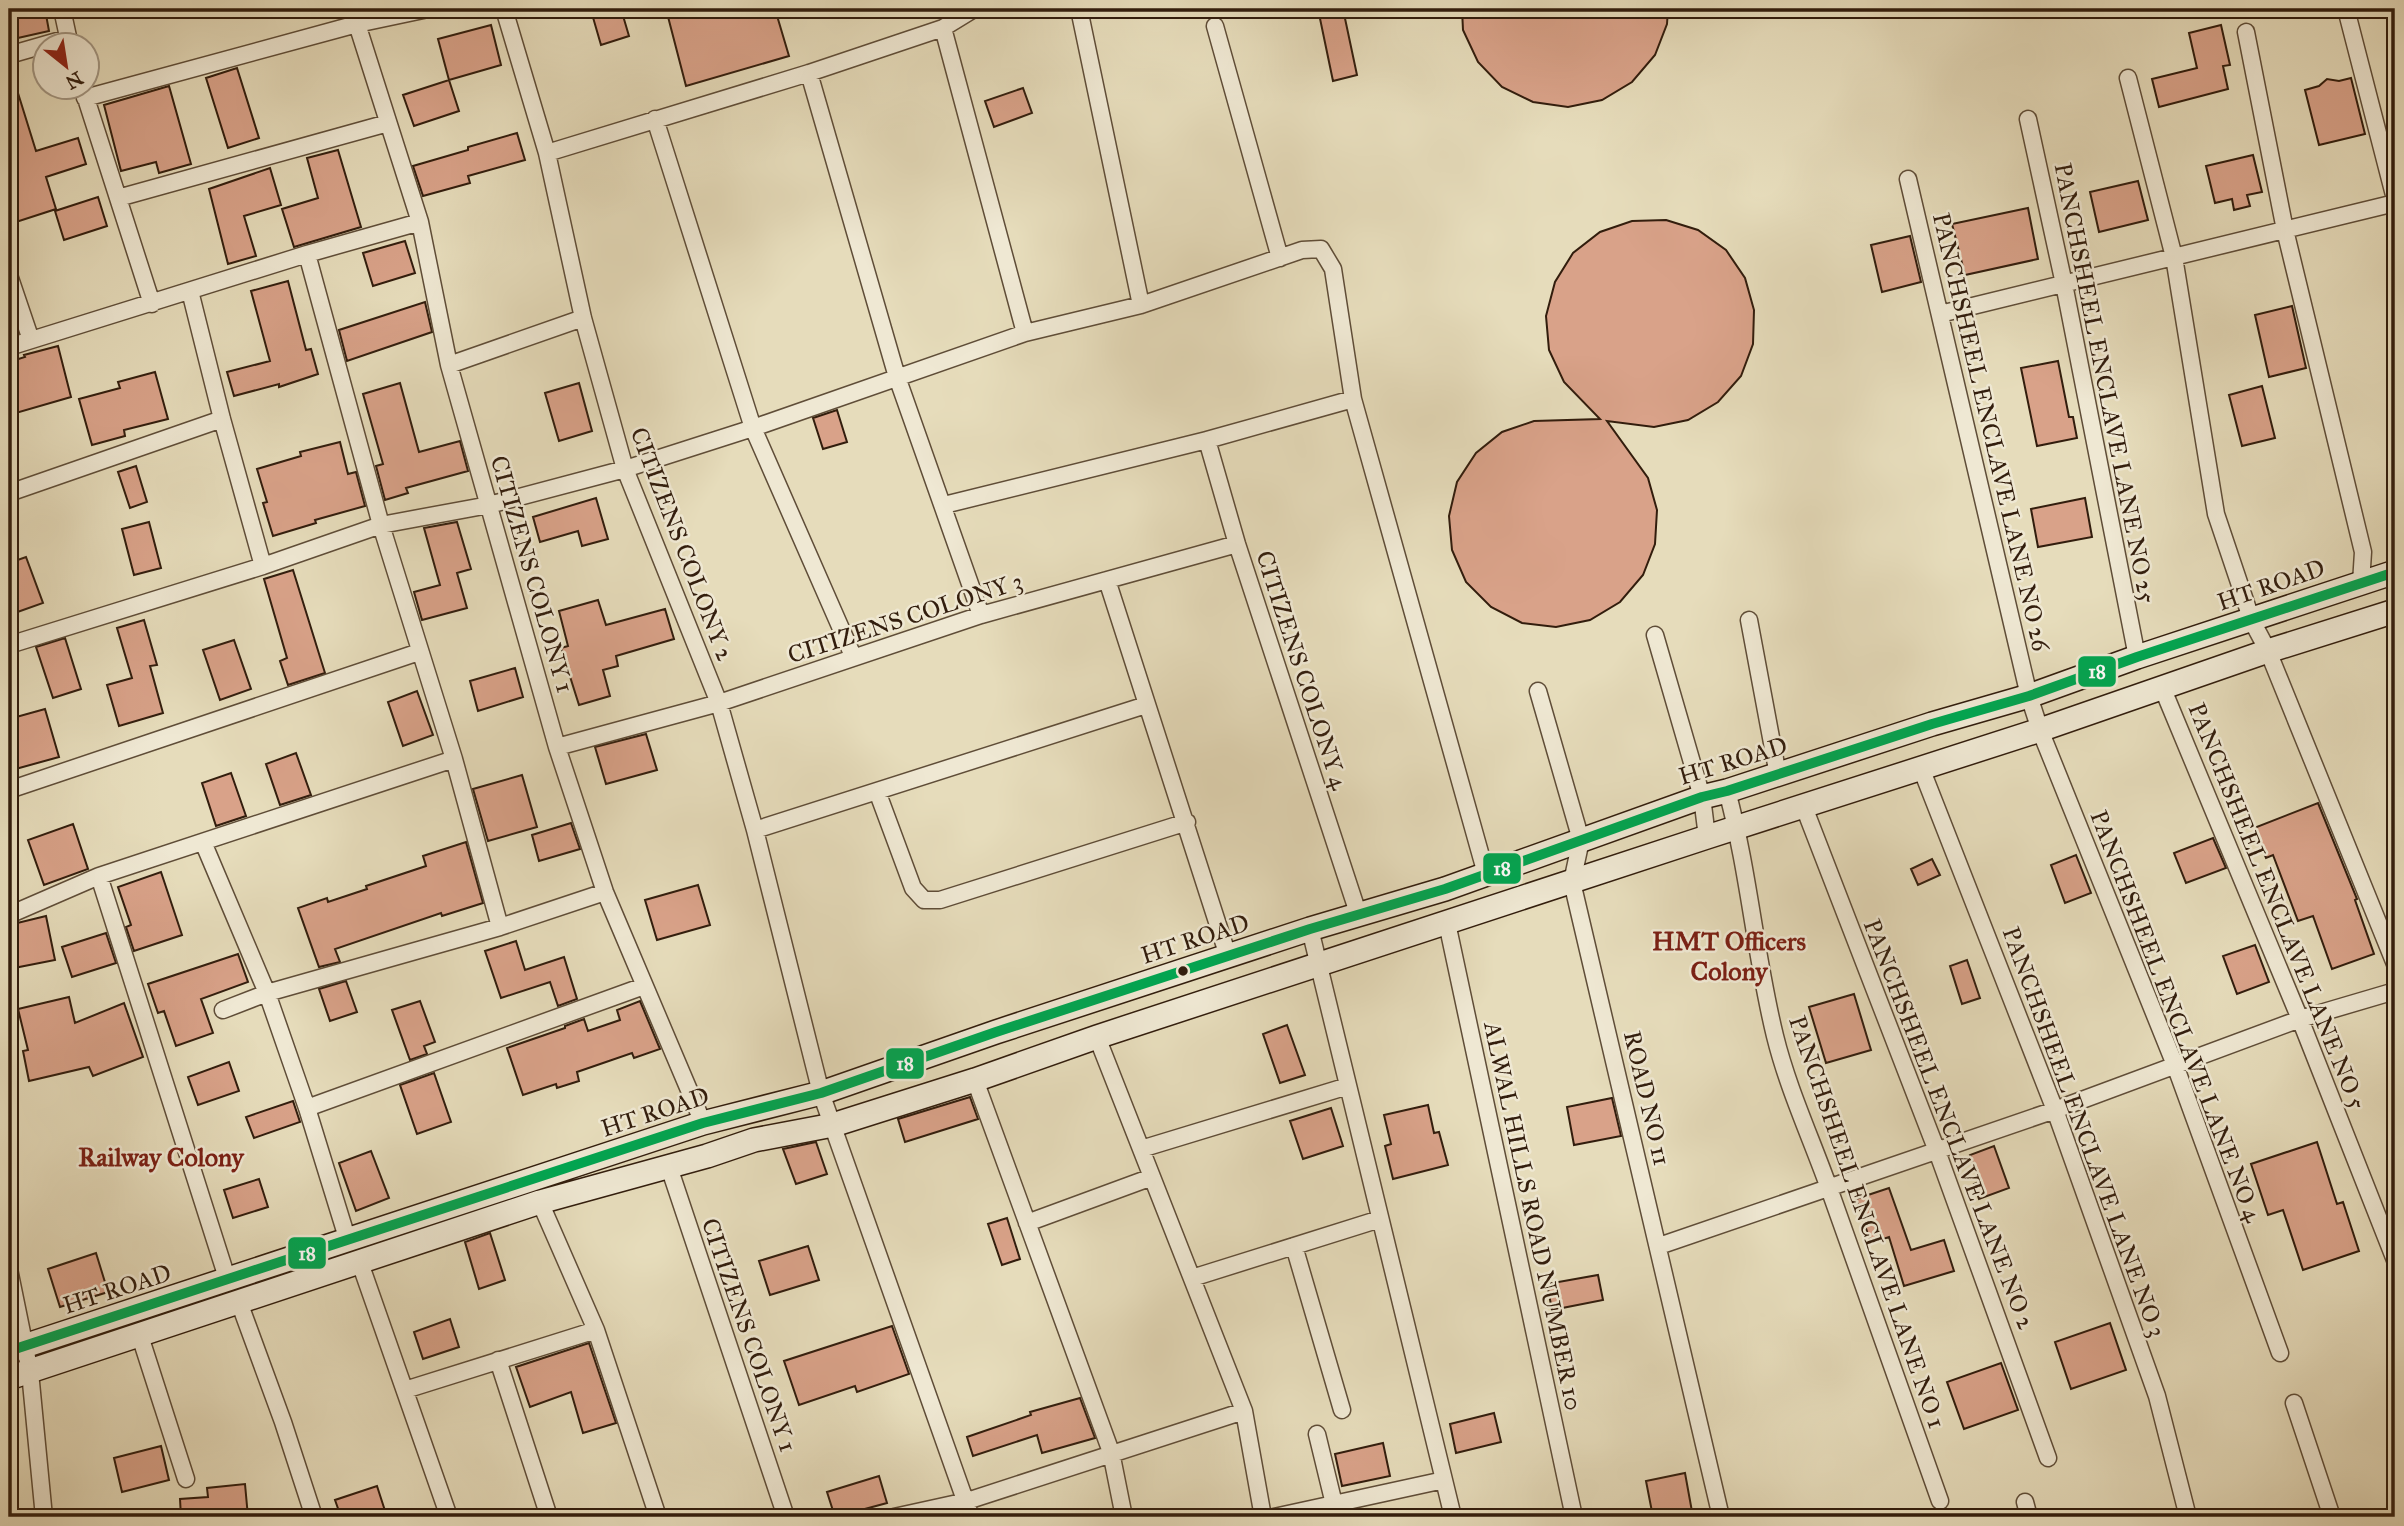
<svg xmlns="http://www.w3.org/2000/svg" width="2404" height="1526" font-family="'IM FELL Great Primer',serif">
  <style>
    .building { fill: #d9a289; stroke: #321d0d; stroke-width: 2 }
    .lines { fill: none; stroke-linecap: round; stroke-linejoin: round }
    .street-casing { stroke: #5f4d38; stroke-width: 19 }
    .secondary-casing { stroke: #321d0d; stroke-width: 26 }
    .street { stroke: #efe8d3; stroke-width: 16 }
    .secondary { stroke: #efe8d3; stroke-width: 23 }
    .bus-1-casing { stroke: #efe8d3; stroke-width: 16 }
    .bus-1 { stroke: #00a651; stroke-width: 10 }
    .bus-dot { fill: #321d0d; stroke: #efe8d3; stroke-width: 2.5 }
    .labels { text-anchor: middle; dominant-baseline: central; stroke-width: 5; stroke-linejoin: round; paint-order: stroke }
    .street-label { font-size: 24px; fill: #321d0d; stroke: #efe8d3 }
    .neighbourhood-label { font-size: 26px; font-weight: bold; fill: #7a1f14; stroke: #efe8d3 }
    .line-badge { stroke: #efe8d3; stroke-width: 2.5 }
    .badge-label { font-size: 19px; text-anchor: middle; font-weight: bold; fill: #fff }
  </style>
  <rect width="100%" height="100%" fill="#e6dcbb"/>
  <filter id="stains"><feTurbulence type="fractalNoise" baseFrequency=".00286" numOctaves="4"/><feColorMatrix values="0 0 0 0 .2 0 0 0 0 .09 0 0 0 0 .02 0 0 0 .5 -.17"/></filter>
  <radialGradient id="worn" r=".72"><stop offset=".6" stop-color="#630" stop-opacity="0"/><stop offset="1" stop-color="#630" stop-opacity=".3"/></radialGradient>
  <path class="building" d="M9,9H45L49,31L9,40Z
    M607,9H621L629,36L601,45L592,14Z
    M666,9H736L738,17L767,9H775L789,56L686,86Z
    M1318,9H1343L1357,75L1333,81Z
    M1462,9H1668L1667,24L1655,55L1632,82L1602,100L1568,107L1533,102L1502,87L1478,62L1463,30Z
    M491,25L501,65L449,80L438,39Z
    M2221,25L2230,65L2223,66L2228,89L2159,107L2152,79L2197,68L2189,33Z
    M237,68L259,138L228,148L206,78Z
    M13,77L36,151L78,138L86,164L46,177L56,209L13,223L9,210V78Z
    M2351,78L2365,134L2319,145L2305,90L2319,86L2327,79L2339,81Z
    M449,80L459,111L414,126L403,95Z
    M169,86L191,164L159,173L156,162L121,171L104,105Z
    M1023,88L1032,113L994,127L985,101Z
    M517,133L525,160L468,176L470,183L423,196L413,166L468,150V147Z
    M338,150L361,227L294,247L282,209L318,198L307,158Z
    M2253,155L2262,192L2247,195L2250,206L2234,210L2232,199L2215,203L2206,166Z
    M270,168L281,205L244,216L256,256L228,264L209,189Z
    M2138,181L2148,220L2099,232L2090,192Z
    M98,197L107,226L64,240L55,211Z
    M2028,208L2038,259L1965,275L1952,224Z
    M1666,220L1698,230L1726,250L1745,278L1754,310L1753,344L1741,376L1718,402L1688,420L1654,427L1607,421L1648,478L1657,510L1655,544L1643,575L1620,602L1590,620L1556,627L1522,623L1491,607L1466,582L1452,550L1449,516L1457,482L1476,453L1502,432L1534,421L1600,419L1564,382L1549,350L1546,316L1555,282L1573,253L1600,232L1632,221Z
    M1910,236L1921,282L1882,292L1871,245Z
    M405,241L415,273L373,286L363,253Z
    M288,281L306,350L311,349L318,374L279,387V384L234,396L227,372L270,361L251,291Z
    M425,302L432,332L347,361L339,330Z
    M2292,306L2306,368L2269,377L2255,315Z
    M58,346L71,397L9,415V362L25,357L24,355Z
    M2058,361L2069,417H2073L2077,438L2037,446L2021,368Z
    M155,372L168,419L124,430L125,436L92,445L79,399L120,388L118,382Z
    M400,383L419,452L460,441L468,471L406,488L408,493L385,500L376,466L383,464L363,394Z
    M579,383L592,431L559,441L545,393Z
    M2262,386L2275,438L2242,446L2229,395Z
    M837,410L847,442L823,449L813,418Z
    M340,442L348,474L356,472L365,506L315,520L316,523L273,536L263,503L267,502L257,469L301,456L300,452Z
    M136,466L147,502L130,508L118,472Z
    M596,498L608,539L582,546L578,531L540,542L533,517Z
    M2085,498L2092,537L2038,547L2031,509Z
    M149,522L161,568L134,575L122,529Z
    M457,522L471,569L457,573L467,608L422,620L414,592L440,585L424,528Z
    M26,557L43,603L9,615V563Z
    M293,570L325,673L288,685L280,661L287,658L264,579Z
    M598,600L606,625L665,609L674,639L616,656L618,666L603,670L610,696L579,705L561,648L568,646L559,611Z
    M144,620L157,665L150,666L163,713L119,726L107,685L132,678L117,628Z
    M65,638L81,689L53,698L36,647Z
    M234,640L251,689L220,700L203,650Z
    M515,668L523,697L478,711L470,681Z
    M417,691L433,735L403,746L388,702Z
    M45,709L59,757L12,770L9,761V719Z
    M646,734L657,770L606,784L595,747Z
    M296,753L311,795L280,805L266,764Z
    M231,773L246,816L216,826L202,783Z
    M522,775L537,827L488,841L473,789Z
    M2318,803L2357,899L2355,900L2374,954L2332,969L2313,916L2298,921L2273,855L2266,858L2254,828Z
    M571,823L580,849L539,861L532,835Z
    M73,824L88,869L44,885L28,840Z
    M2213,838L2226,868L2186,883L2174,853Z
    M466,842L483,903L442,916L441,913L335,949L340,962L319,967L298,908L327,898L328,902L367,889L366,886L426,866L423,856Z
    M2076,855L2091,893L2065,903L2051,865Z
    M1932,859L1940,875L1918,885L1911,869Z
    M161,872L182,935L134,951L126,927L131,925L118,887Z
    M698,885L710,925L657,940L645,900Z
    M46,916L55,960L14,968L9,944V925Z
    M106,933L116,963L72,977L62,947Z
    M516,941L525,970L564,957L577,999L558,1006L550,982L501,998L485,951Z
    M2255,945L2269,982L2237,994L2223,956Z
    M238,954L248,982L201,999L213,1033L176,1046L164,1011L158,1013L148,984Z
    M1967,960L1980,998L1962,1004L1950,966Z
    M346,981L357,1012L330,1021L319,989Z
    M1854,994L1871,1050L1826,1063L1809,1007Z
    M69,997L75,1023L124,1003L143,1057L93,1076L89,1067L29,1081L23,1051L28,1050L18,1009Z
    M420,1001L435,1042L424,1046L427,1054L410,1060L392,1010Z
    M640,1001L660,1049L634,1058L632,1053L577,1072L579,1081L557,1088L556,1084L523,1095L507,1048L565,1028V1026L584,1019L588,1031L620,1020L617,1010Z
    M1287,1025L1305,1075L1280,1083L1263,1034Z
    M229,1062L239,1091L198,1105L188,1077Z
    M434,1073L451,1122L417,1134L400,1085Z
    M970,1097L978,1119L905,1142L898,1119Z
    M1612,1098L1621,1136L1574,1145L1567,1107Z
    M293,1101L300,1122L254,1138L246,1117Z
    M1428,1105L1434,1133L1439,1132L1448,1165L1393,1179L1385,1146L1391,1144L1384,1115Z
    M1331,1108L1343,1146L1303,1159L1290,1121Z
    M816,1142L827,1174L796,1184L783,1149Z
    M2317,1142L2337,1204L2343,1202L2359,1251L2303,1270L2283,1210L2268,1215L2251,1164Z
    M1994,1146L2009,1188L1979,1199L1974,1184L1979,1182L1970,1155Z
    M371,1151L389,1198L356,1211L339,1163Z
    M259,1179L268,1207L233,1218L224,1190Z
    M1889,1188L1911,1250L1944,1240L1954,1271L1904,1286L1889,1237L1871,1243L1856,1199Z
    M1007,1218L1020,1259L1002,1265L988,1224Z
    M490,1233L505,1280L479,1289L465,1242Z
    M808,1246L819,1280L770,1295L759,1261Z
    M96,1253L108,1292L60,1307L48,1269Z
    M1598,1275L1603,1300L1552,1310L1547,1284Z
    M450,1319L459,1347L423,1359L414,1332Z
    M2110,1323L2126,1370L2071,1389L2055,1342Z
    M892,1326L909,1374L857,1392L855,1386L799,1405L784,1361Z
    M589,1343L616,1423L583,1433L571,1392L530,1407L516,1367Z
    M2001,1363L2018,1410L1964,1429L1947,1382Z
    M1080,1398L1095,1438L1042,1453L1037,1435L973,1456L967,1437L1031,1415L1030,1412Z
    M1494,1413L1501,1442L1456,1453L1450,1424Z
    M1383,1443L1390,1476L1342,1486L1335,1454Z
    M161,1446L169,1480L122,1492L114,1458Z
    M1685,1473L1693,1517H1653L1646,1481Z
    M879,1476L887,1503L835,1517L827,1492Z
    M245,1484L248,1517H181L180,1499L208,1497L207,1488Z
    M377,1486L387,1517H341L335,1500Z"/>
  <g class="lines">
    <defs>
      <path id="street" d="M62,9L70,46
        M504,9L547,153L583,318L625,469L719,703L755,830L821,1093L971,1517
        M1079,9L1141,305
        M2346,9L2395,199
        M357,24L420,222L449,365L557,747L605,892L703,1123
        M1215,26L1280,258
        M943,28L1025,333
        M2246,32L2285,230L2363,552L2361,583
        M9,55L68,38
        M809,73L897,377L981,615
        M2128,78L2174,257L2216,514L2252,621L2268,651L2395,964
        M83,89L152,304
        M85,98L357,24L428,9
        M655,119L753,428L853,656
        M2028,119L2064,284L2137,657
        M547,153L809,73L943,28L974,9
        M1908,179L2029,696L2040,730L2175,1065L2280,1353
        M118,198L388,123
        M307,254L381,525L454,759L500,927
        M9,275L31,340
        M190,291L222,419L263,566
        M1940,314L2395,203
        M9,347L307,254L420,222
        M449,365L583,318
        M1207,440L1237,544L1358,913
        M9,493L222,419
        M944,505L1207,440L1353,399
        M1107,580L1228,956
        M1749,620L1778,775
        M1655,635L1702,797L1707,837
        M9,645L263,566L381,525L489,505L625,469L753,428L1025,333L1141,305L1302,250L1321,249L1333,269L1353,399L1486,874
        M2162,687L2300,1019L2395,1260
        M1538,691L1581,840L1572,882L1721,1517
        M557,747L719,703L981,615L1237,544
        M1921,768L2055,1110L2157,1396L2188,1517
        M9,790L419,652
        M877,791L913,888L924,900H940L1187,822
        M1727,791C1749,872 1755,955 1775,1036C1788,1089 1812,1140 1830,1191C1867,1294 1903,1398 1940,1501
        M1804,807L1937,1151L2048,1458
        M755,830L1146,705
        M203,842L267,993L307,1108L348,1241
        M99,876L228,1281
        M9,915L99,876L454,759
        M1447,923L1574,1517
        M1310,929L1453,1517
        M223,1010L267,993L500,927L605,892
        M1097,1037L1244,1411L1263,1517
        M975,1080L1111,1452L1124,1517
        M307,1108L644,986
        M1141,1149L1348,1086
        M669,1167L786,1517
        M540,1202L596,1330L658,1517
        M1027,1223L1152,1177
        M1294,1246L1342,1410
        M1659,1246L2055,1110L2300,1019L2395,991
        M359,1260L449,1517
        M9,1269L30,1372L44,1517
        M1192,1278L1380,1219
        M239,1302L283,1422L314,1517
        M140,1336L186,1479
        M498,1360L549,1517
        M405,1390L596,1330
        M2294,1403L2332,1517
        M1317,1434L1334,1504
        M2025,1502L2029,1517
        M894,1517L967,1501L1244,1411
        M1274,1517L1444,1480"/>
      <path id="secondary" d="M9,1351L703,1123L821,1093L996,1032L1310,929L1445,889L1702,797L1727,791L1932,724L2029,696L2137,657L2395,572
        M9,1378L540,1202L707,1156L754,1140L833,1125L975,1080L1097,1037L1707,837L2040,730L2268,651L2395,611"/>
    </defs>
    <use href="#street" class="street-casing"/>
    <use href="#secondary" class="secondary-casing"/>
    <use href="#street" class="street"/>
    <use href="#secondary" class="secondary"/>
    <defs>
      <path id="bus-1" d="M9,1351L703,1123L821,1093L996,1032L1310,929L1445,889L1702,797L1727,791L1932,724L2029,696L2137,657L2395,572"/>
    </defs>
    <use href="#bus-1" class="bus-1-casing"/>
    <use href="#bus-1" class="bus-1"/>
  </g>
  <circle class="bus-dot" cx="1183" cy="971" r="6"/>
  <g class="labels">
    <g class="street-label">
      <text transform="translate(2105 383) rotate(79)">PANCHSHEEL ENCLAVE LANE NO 25</text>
      <text transform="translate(1991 432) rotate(77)">PANCHSHEEL ENCLAVE LANE NO 26</text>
      <text transform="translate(682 544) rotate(69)">CITIZENS COLONY 2</text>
      <text transform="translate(532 574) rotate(74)">CITIZENS COLONY 1</text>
      <text transform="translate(2271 585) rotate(-19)">HT ROAD</text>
      <text transform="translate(905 618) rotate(-18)">CITIZENS COLONY 3</text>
      <text transform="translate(1302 670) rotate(72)">CITIZENS COLONY 4</text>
      <text transform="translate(1733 761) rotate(-17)">HT ROAD</text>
      <text transform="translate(2277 906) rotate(68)">PANCHSHEEL ENCLAVE LANE NO 5</text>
      <text transform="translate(1195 939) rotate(-18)">HT ROAD</text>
      <text transform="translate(2176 1016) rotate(69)">PANCHSHEEL ENCLAVE LANE NO 4</text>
      <text transform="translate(1647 1098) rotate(77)">ROAD NO 11</text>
      <text transform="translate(655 1112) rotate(-18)">HT ROAD</text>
      <text transform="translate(1949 1124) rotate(69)">PANCHSHEEL ENCLAVE LANE NO 2</text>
      <text transform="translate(2084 1132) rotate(70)">PANCHSHEEL ENCLAVE LANE NO 3</text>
      <text transform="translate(1533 1216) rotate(78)">ALWAL HILLS ROAD NUMBER 10</text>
      <text transform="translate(1867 1222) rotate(71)">PANCHSHEEL ENCLAVE LANE NO 1</text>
      <text transform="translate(117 1289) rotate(-18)">HT ROAD</text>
      <text transform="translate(749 1335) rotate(71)">CITIZENS COLONY 1</text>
    </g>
    <g class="neighbourhood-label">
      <text x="1729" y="941">HMT Officers<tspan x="1729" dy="30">Colony</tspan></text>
      <text x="161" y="1157">Railway Colony</text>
    </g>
  </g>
  <g class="line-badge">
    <rect x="2077" y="655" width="40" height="33" rx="7" fill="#00a651"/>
    <rect x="1482" y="852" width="40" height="33" rx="7" fill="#00a651"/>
    <rect x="885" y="1047" width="40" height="33" rx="7" fill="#00a651"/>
    <rect x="287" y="1236" width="40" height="34" rx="7" fill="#00a651"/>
  </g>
  <g class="badge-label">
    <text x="2097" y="678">18</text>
    <text x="1502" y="875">18</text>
    <text x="905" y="1070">18</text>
    <text x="307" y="1260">18</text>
  </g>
  <rect width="2404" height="1526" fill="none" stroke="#e6dcbb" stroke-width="35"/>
  <rect x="10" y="10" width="2383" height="1505" fill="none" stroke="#321d0d" stroke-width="3.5"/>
  <rect x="18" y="18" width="2369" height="1491" fill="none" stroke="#321d0d" stroke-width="2"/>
  <g transform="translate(66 66) rotate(150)"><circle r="33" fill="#efe8d3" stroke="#a39784" stroke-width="2"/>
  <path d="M0-5L12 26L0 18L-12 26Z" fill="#8f2418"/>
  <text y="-10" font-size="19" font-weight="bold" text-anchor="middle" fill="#321d0d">N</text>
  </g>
  <rect width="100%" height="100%" filter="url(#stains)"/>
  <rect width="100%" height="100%" fill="url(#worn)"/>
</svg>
